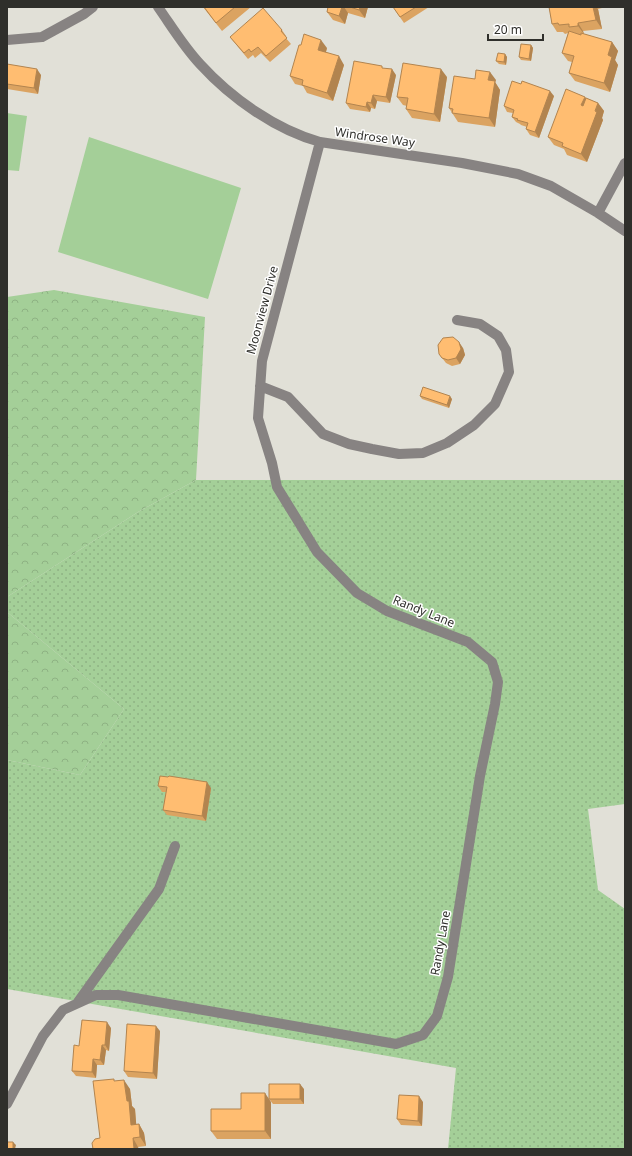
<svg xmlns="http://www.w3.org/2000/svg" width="632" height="1156" font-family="'Noto Sans',sans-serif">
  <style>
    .grass { fill: url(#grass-dots) }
    .forest { fill: url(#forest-crowns) }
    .park { fill: #a4cf98 }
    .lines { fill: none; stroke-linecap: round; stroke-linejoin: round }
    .minor { stroke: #878382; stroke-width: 10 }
    .wall { fill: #dba361 }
    .shaded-wall { fill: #b2844f }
    .building { fill: #ffbd71; stroke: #b2844f }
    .labels { text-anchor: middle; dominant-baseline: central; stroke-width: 3; stroke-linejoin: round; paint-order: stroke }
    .street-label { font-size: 12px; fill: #2f2f2b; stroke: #fff }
  </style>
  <defs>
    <pattern id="grass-dots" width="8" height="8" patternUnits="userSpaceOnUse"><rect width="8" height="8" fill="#a4cf98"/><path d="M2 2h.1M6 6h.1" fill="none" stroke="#8eb283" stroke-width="1.8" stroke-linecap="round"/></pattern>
    <pattern id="forest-crowns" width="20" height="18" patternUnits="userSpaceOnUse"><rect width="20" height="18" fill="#a4cf98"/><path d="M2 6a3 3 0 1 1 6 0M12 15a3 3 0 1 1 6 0" fill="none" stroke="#8eb283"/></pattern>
  </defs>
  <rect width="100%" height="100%" fill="#e1e0d7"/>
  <path class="grass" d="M196,480H625V804L588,809L598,890L625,909V1149H448L456,1068L7,989V760L80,775L124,709L7,612V597L138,512Z"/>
  <path class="forest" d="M54,290L205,317L196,480L138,512L7,597V297Z
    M7,612L124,709L80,775L7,760Z"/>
  <path class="park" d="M7,113L27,116L19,171L7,170Z
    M89,137L241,188L208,299L58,252Z"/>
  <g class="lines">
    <path class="minor" d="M158,7C172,27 184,47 200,64C231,98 276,130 320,142L462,163L518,174L551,186L598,213L625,231
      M7,40L42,37L84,14L93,7
      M598,213L625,163
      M260,386L288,397L323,434L349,444L372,449L399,454L423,453L447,443L474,425L495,404L509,372L506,350L498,336L480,324L457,320
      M78,1002L159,889L175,846
      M7,1104L43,1036L63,1010L96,995H118L396,1044L423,1035L437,1016L448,977L480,776L495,704L498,682L492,662L468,642L387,611L357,593L317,552L277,487L272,463L258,418L262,361L320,142"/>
  </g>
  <path class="wall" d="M203,7H251L222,31Z
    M327,7H368L365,18L348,13L345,24L333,20L327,12L328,7Z
    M393,7H429L404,23Z
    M549,7H606L598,9L602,29L583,31L584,34L612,42L618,51L615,60L618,65L610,92L575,81L569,73L572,62L568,61L562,53L568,33L565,34L563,32H557L552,24Z
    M282,30L286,36L285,37L291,44L270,62L261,53L255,58L253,55L248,59L234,42L230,37Z
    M531,45L533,48L531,61L521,60L519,57Z
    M327,48L326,52L344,65L333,101L307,93L303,86L295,84L290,76Z
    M505,54L507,57L506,65L499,64L496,61Z
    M7,64L41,75L38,94L7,89Z
    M396,75L390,103L377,101L375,109L371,108L370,112L350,109L346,103Z
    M447,77L440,122L412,118L406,109L407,106L403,105L397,97Z
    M475,79L496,80L495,82L500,90L495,127L458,122L449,108Z
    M521,84L554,96L539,138L530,135L526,129L527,127L521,125L520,124L516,122L512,117L513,113L507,112L504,106Z
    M585,97L586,98L598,103L604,111L602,118L603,120L587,162L567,155L564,149L554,145L548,137Z
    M463,348L465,355L460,364L452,366L446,363L439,354Z
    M420,396L452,399L449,408L422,399Z
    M158,786L211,788L206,821L167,815L163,810L166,792H162Z
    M111,1028L109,1051L106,1050L104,1065H97L96,1078L76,1076L72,1071L79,1046Z
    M160,1031L157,1079L128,1077L124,1071Z
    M115,1081L130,1089L132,1106L135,1109L136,1125L139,1124L144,1133L146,1146L138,1147L100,1138Z
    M304,1089V1104H273L269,1099Z
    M271,1102V1139H217L211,1131L241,1109Z
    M423,1102L422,1126L401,1125L397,1119Z"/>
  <path class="shaded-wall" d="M342,7H344L348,13L345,24L339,16Z
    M360,7H368L365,18L359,10Z
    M593,7H596L598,9L602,29L596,20Z
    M578,23L583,31L584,34L578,26Z
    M321,40L327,48L324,58L318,50Z
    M612,42L618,51L615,60L618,65L610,92L604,83L608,55Z
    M531,45L533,48L531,61L529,59Z
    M505,54L507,57L506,65L504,62Z
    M339,56L344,65L333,101L327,93Z
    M37,69L41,75L38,94L34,88Z
    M392,69L396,75L390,103L386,97Z
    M441,69L447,77L440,122L434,114Z
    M490,72L496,80L495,82L500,90L495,127L489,118L488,80Z
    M550,91L554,96L539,138L535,132Z
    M373,95L377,101L375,109L371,103Z
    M585,97L591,105L587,114L581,105Z
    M367,102L371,108L370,112L366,107Z
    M598,103L604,111L602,118L603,120L587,162L581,154Z
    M459,342L463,348L465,355L460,364L456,358Z
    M450,396L452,399L449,408L447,405Z
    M207,782L211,788L206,821L202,816Z
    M107,1022L111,1028L109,1051L105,1045Z
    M156,1026L160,1031L157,1079L153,1073Z
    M102,1045L106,1050L104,1065L100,1060Z
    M93,1059L97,1065L96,1078L92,1072Z
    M124,1080L130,1089L132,1106L135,1109L137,1134L131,1125L127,1101Z
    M300,1084L304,1089V1104L300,1099Z
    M265,1093L271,1102V1139L265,1131Z
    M419,1096L423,1102L422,1126L418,1121Z
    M139,1124L144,1133L146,1146L140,1137Z
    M133,1138L138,1147L139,1149H134Z
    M13,1142L16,1145L15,1149H13Z"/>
  <path class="building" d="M204,7H235L216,23Z
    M328,7H342L339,16L327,12Z
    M350,7H360L359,10Z
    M393,7H416L400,17Z
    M549,7H593L596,20L578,23V26L569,27V24L559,25L558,23L552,24Z
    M263,8L282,30L281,31L287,38L266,56L258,47L251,52L249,49L244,53L230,37Z
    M569,31L581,35V33L612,42L608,55L612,57L604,83L569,73L574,56L562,53Z
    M304,34L321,40L318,50L339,56L327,93L302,85L303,80L290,76L299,45H301Z
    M521,44L531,45L529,59L519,57Z
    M498,53L505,54L504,62L496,61Z
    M354,61L382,66V68L392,69L386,97L373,95L371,103L367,102L366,107L346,103Z
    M403,63L441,69L434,114L406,109L408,98L397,97Z
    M7,64L37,69L34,88L7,84Z
    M476,70L490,72L488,80L495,81L489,118L452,113L453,109L449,108L454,76L475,79Z
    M512,81L521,84L522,81L550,91L535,132L526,129L528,123L517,120L518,119L512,117L514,110L504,106Z
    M566,89L585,97L581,105L583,106L586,98L598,103L595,111L597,112L581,154L562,146L563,143L548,137Z
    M453,337L459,342L461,349L456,358L448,360L442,358L439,354L438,345L443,338Z
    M423,387L450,396L447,405L420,396Z
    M160,776L168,777L169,776L207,782L202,816L163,810L167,787L158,786Z
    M82,1020L107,1022L105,1045H102L100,1060L93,1059L92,1072L72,1071L74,1045L79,1046Z
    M127,1024L156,1026L153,1073L124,1071Z
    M114,1079V1081L124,1080L127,1101H129L131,1125L139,1124L140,1137L133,1138L134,1149H93L92,1143L95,1139L100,1138L93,1081Z
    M269,1084H300V1099H269Z
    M241,1093H265V1131H211V1109H241Z
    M399,1095L419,1096L418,1121L397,1119Z
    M7,1142H13V1149H7Z"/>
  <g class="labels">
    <g class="street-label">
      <text transform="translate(375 137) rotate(8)">Windrose Way</text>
      <text transform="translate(262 310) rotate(-75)">Moonview Drive</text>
      <text transform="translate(424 611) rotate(22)">Randy Lane</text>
      <text transform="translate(440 943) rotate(-80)">Randy Lane</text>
    </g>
  </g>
  <rect width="632" height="1156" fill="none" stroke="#2f2f2b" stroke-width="16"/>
  <path d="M488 34v6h55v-6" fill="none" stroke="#2f2f2b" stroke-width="2"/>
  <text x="494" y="34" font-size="12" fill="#2f2f2b" stroke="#ffffff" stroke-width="3" paint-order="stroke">20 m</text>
</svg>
